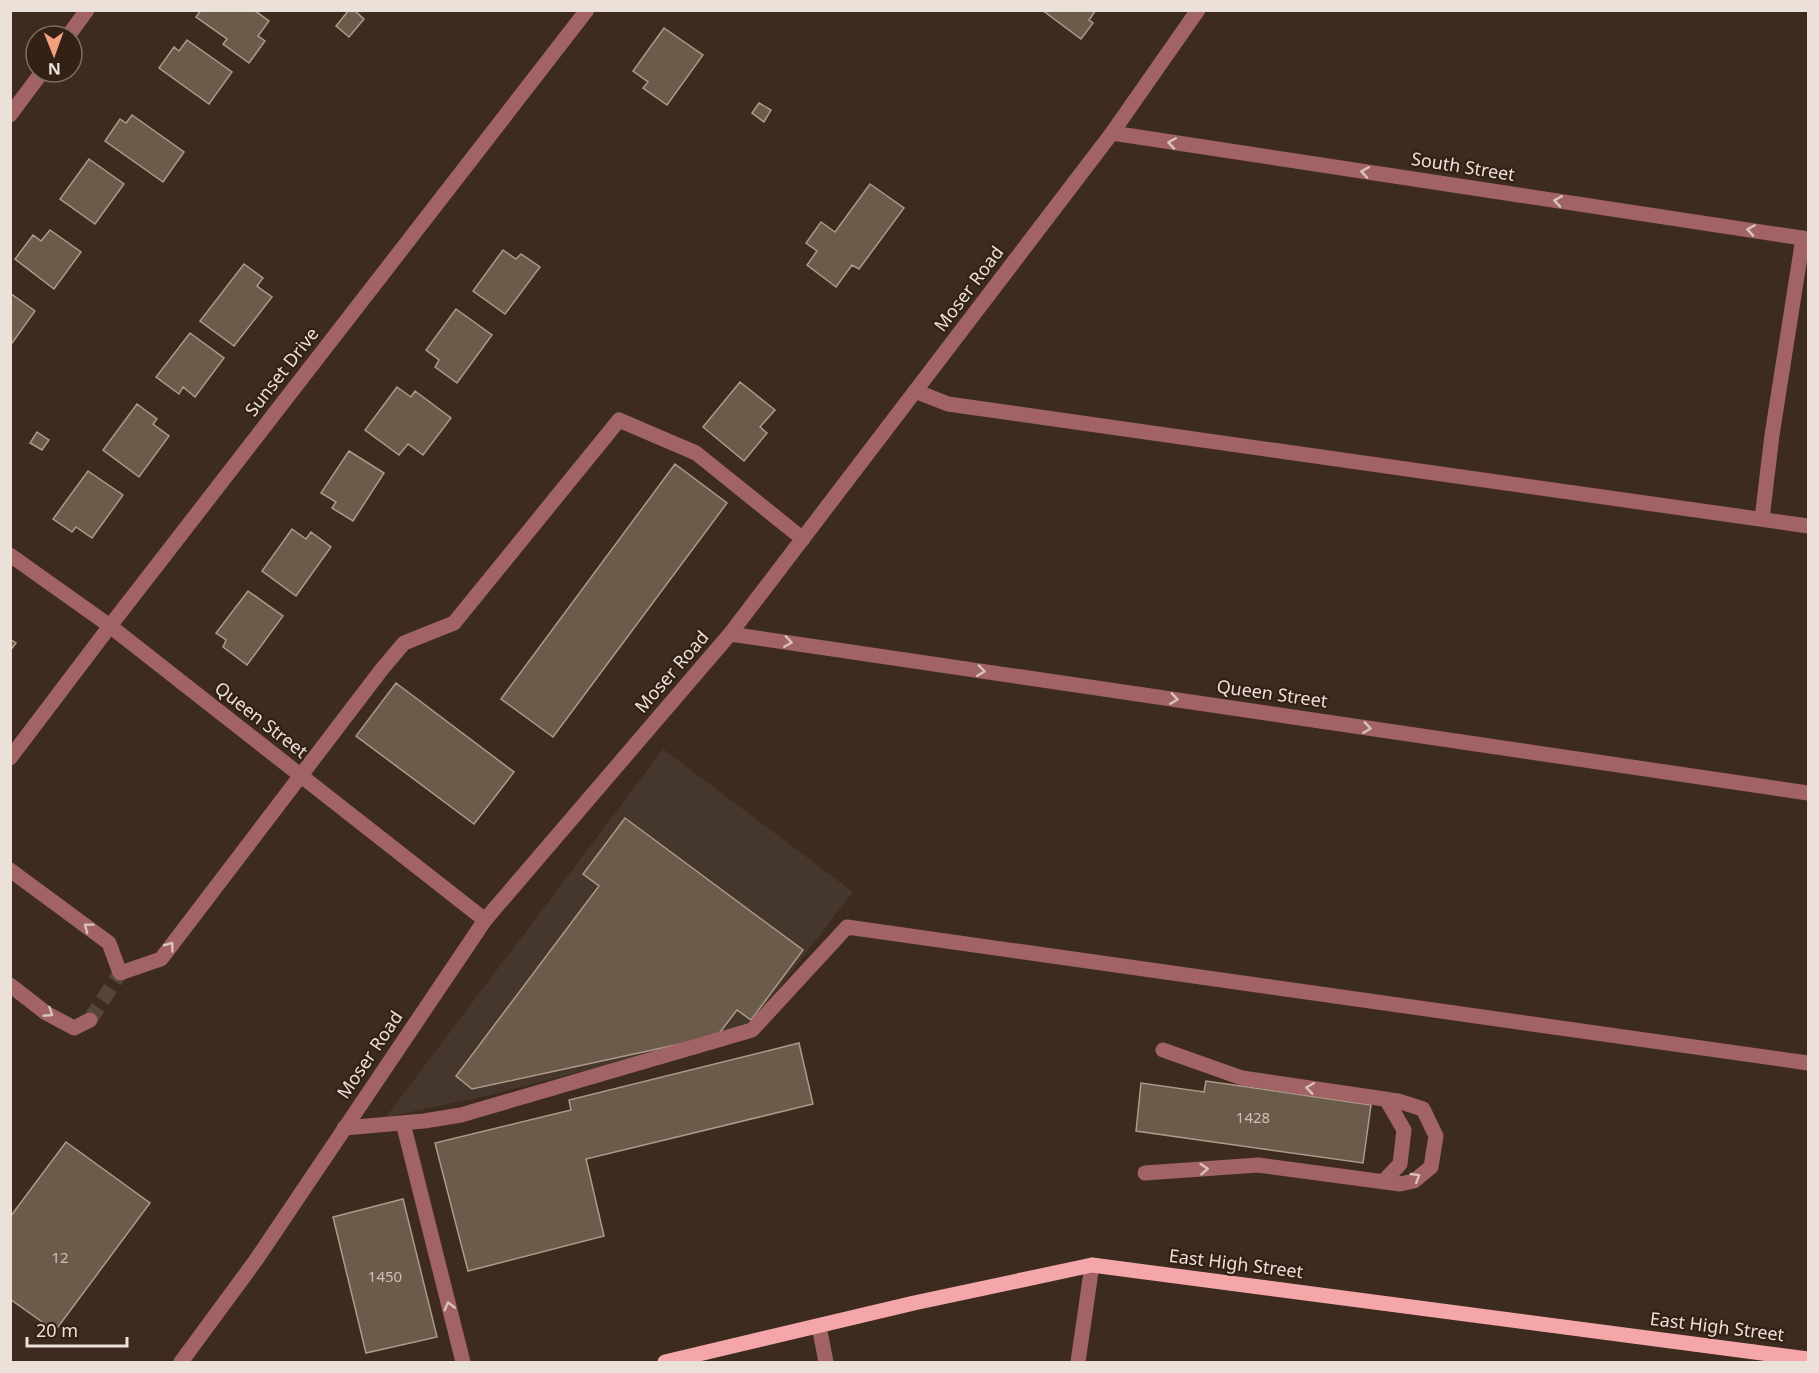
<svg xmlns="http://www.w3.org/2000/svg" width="1819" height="1373" font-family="'Noto Sans',sans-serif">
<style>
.commercial{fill:#45372b}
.building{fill:#6c5b4a;stroke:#ad9b89;stroke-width:1.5}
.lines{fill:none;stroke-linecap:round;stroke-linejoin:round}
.minor-tunnel{stroke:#56463a;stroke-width:15;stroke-dasharray:15 8;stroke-linecap:butt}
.minor{stroke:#a16364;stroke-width:15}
.major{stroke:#f4a6a8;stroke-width:15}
.oneway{stroke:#d9c2bb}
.labels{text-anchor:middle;stroke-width:4.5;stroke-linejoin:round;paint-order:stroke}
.number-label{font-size:15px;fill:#ccc0b4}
.street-label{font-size:18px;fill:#ece1d8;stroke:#322114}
</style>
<rect width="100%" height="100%" fill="#3c2b1e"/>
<path class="commercial" d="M663,749L853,892L748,1029L478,1098L386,1117Z"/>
<path class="building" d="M201,10H254L269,21L258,36L265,41L249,63L223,44L227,39L196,17Z
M349,10H354L364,19L349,37L336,26Z
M1042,10H1096L1089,20L1093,23L1081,39Z
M664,28L703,55L667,105L643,88L648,82L633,71Z
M187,40L232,72L209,104L159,68L174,47L179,51Z
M759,103L771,110L764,122L752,113Z
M132,115L184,152L163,182L105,141L120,119L126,123Z
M89,159L124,184L95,224L60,199Z
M870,184L904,208L859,269L852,265L836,287L807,265L817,251L806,243L821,222L835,232Z
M50,230L81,252L54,289L15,259L33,235L41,241Z
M503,250L516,259L521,254L540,267L505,314L473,291Z
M244,264L263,278L257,286L272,297L234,346L200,321Z
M10,293L35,311L10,346Z
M456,309L492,335L457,383L435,367L439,360L426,350Z
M190,333L224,358L195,397L183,387L179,394L156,377Z
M740,382L775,410L760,427L767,433L744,461L703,427Z
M397,387L411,397L415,391L451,418L423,455L408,444L399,455L365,430Z
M137,404L157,419L153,424L169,436L139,477L103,450Z
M37,432L49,440L42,450L30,443Z
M349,451L384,473L353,521L332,508L336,502L321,493Z
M675,464L727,503L553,737L501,699Z
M88,471L123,495L92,538L76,527L72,532L53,519Z
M292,529L306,539L311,532L331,547L296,596L262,571Z
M248,591L283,616L247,665L223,647L226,640L216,633Z
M10,639L16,643L10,651Z
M396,683L514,772L474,824L356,736Z
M625,818L803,950L751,1020L737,1010L717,1036L472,1089L456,1076L599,886L583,874Z
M799,1043L813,1104L586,1159L604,1236L468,1271L435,1143L571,1110L569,1100Z
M1206,1081L1371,1105L1363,1163L1136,1131L1141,1083L1204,1092Z
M66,1142L150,1203L55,1331L10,1299V1217Z
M403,1199L437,1337L366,1353L333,1217Z"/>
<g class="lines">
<path class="minor-tunnel" d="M90,1020L120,973"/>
<path class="minor" d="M68,36L87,10
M10,115L42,72
M1112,133L1808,239
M915,391L948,404L1808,526
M1762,519L1772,435L1803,238
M10,555L110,626L485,920
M730,634L1808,793
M10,758L110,626L587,10
M10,870L109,943L120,973L161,959L382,669L404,643L454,623L619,420L696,453L803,539
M10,985L46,1013L74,1028L90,1020
M403,1123L463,1362
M344,1128L424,1121L461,1115L752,1030L847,927L1808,1063
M1145,1173L1258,1165L1400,1184L1414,1181L1431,1167L1436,1136L1423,1109L1398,1101L1242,1078L1163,1050
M1383,1182L1400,1164L1404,1130L1386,1099
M819,1326L826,1362
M181,1362L256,1260L485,920L730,634L1112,133L1198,10
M1078,1362L1092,1265"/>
<path class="major" d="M665,1362L914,1303L1092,1265L1808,1359"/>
</g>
<defs><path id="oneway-chevron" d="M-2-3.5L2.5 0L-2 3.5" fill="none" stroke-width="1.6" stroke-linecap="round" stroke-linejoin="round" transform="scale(1.5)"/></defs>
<g class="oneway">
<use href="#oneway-chevron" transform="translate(1172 143) rotate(-171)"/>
<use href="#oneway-chevron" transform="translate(1365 172) rotate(-171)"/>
<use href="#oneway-chevron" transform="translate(1558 201) rotate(-171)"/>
<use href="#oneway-chevron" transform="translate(1751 230) rotate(-171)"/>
<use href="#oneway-chevron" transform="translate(788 642) rotate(8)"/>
<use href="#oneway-chevron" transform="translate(981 671) rotate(8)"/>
<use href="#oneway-chevron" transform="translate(1174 699) rotate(8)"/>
<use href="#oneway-chevron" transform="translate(1367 728) rotate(8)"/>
<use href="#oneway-chevron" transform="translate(88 927) rotate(-143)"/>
<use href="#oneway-chevron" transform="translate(170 946) rotate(-53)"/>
<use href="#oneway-chevron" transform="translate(49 1013) rotate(33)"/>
<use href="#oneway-chevron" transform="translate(1310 1088) rotate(-172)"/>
<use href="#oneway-chevron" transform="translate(1204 1169) rotate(-4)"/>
<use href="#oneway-chevron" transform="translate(1416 1177) rotate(-31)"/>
<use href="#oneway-chevron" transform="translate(449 1306) rotate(-104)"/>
</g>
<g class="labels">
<g class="number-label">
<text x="1253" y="1123">1428</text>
<text x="60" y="1263">12</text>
<text x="385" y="1282">1450</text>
</g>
<g class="street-label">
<text transform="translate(1463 167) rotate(9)" y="6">South Street</text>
<text transform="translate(969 289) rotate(-53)" y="6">Moser Road</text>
<text transform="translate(282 372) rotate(-52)" y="6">Sunset Drive</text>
<text transform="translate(672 672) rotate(-49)" y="6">Moser Road</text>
<text transform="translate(1272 694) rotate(8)" y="6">Queen Street</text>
<text transform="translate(261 720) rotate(38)" y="6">Queen Street</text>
<text transform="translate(370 1055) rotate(-56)" y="6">Moser Road</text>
<text transform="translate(1236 1264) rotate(7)" y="6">East High Street</text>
<text transform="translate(1717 1327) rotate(7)" y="6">East High Street</text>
</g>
</g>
<rect width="1819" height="1373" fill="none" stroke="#ece1d8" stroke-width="24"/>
<g transform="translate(54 54) rotate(179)"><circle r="28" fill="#322114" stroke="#7c6e62" stroke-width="1.5"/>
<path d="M0-4.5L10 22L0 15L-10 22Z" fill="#f2a07f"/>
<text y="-9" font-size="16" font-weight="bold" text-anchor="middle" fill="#ece1d8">N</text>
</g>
<path d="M27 1337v9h100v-9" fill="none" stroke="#ece1d8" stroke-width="3"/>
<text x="36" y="1337" font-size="18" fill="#ece1d8" stroke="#322114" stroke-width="4.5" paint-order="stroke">20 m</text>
</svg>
